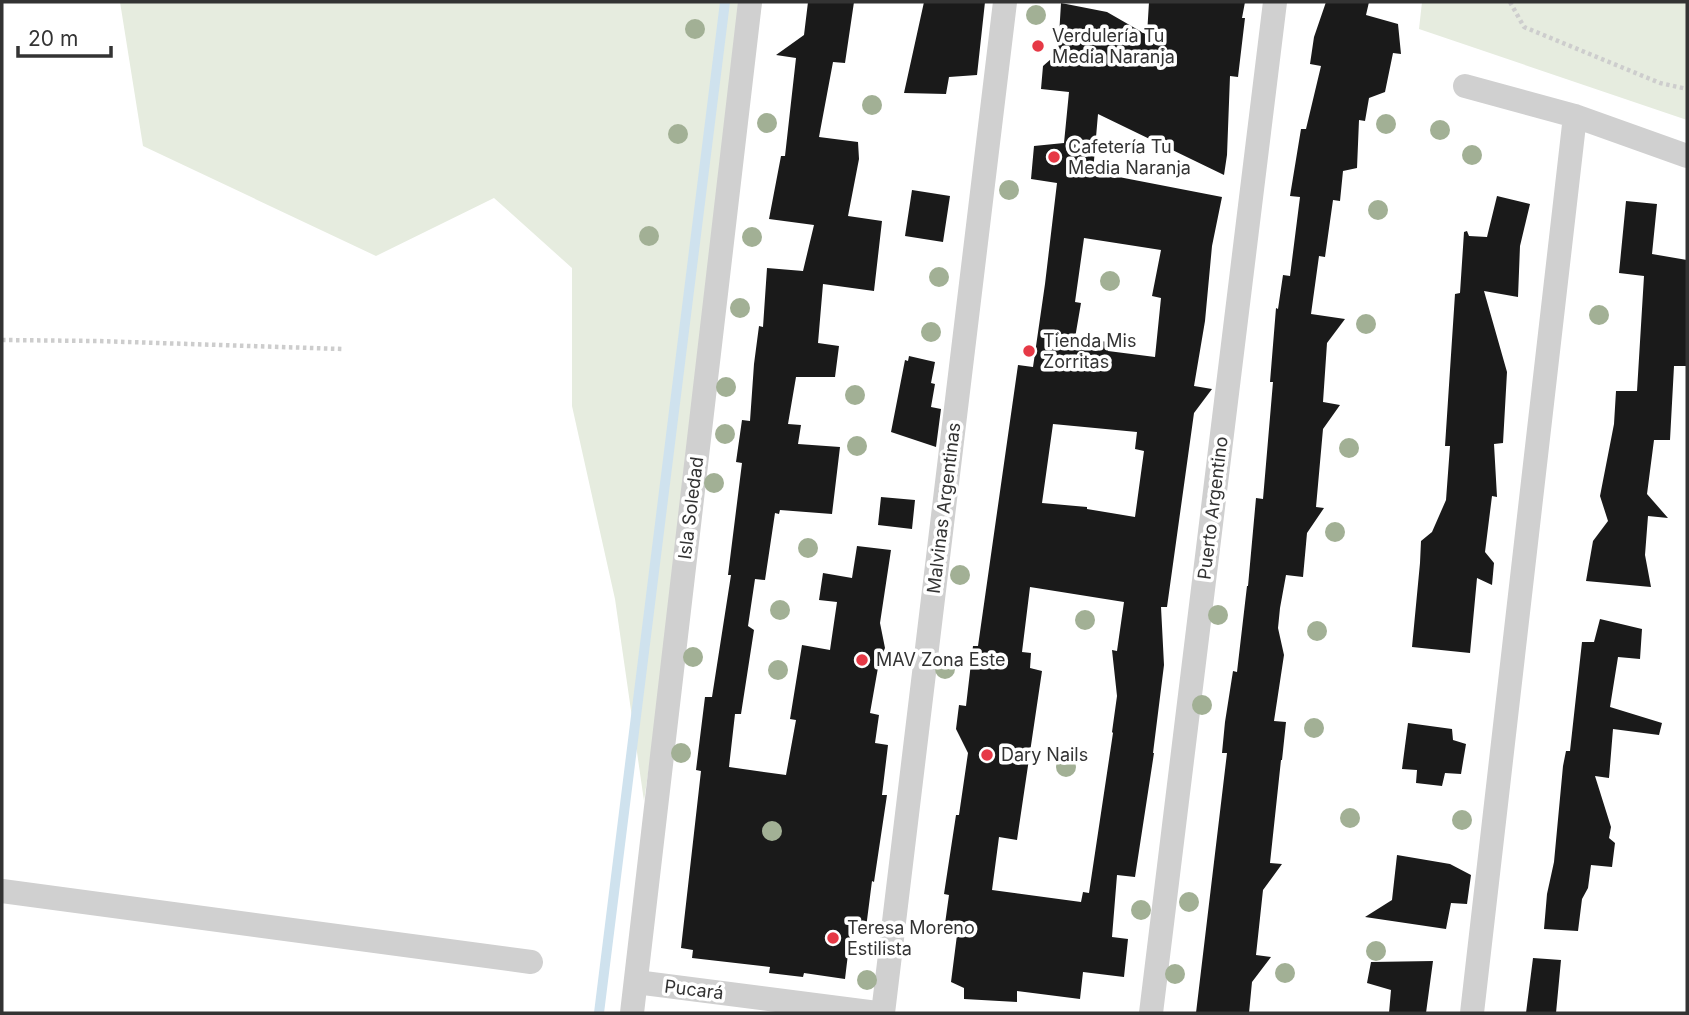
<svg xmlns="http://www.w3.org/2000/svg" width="1689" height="1015" font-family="Inter,sans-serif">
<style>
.green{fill:#e6ecdf}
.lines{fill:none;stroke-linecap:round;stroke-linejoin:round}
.stream{stroke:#cfe2ee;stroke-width:10}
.building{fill:#1a1a1a;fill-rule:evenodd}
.path{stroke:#cdcdcd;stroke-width:4.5;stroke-dasharray:3.5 3.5;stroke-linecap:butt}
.street{stroke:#d0d0d0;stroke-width:24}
.tree{fill:#a2b095}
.poi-dot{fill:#e63946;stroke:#fff;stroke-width:2.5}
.labels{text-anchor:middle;stroke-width:7;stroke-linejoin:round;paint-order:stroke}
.poi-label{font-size:18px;fill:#333;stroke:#fff;text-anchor:start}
.street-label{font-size:18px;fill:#333;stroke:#fff}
</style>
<rect width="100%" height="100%" fill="#fff"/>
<path class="green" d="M120,2H762L644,801L615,599L572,406V268L494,198L376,256L143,146Z
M1422,2H1687V120L1419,29Z"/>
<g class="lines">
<path class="stream" d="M599,1013L725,2"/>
</g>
<path class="building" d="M808,2H854L845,63L833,62L819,137L858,142L859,159L848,216L882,221L874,291L823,284L818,343L839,346L835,377H796L788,424L801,425L798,444L840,447L832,514L780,510L779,514L775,513L765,580L755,579L748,626L754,630L741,714H735L729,767L786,775L796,720L790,719L802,645L830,650L837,602L819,600L823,573L852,578L857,546L891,550L880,623L885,648L879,662L870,713L879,715L875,743L888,745L882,795H887L874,882L872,881L866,928L851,929L845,979L804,973L803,977L769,973L770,967L692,958L693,950L681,948L701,771L696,770L705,697H712L731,575H728L742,463L736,462L742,420L750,421L754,364L759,326L763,327L767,268L803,271L814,225L769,219L781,156H785L796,58L776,55L804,35Z
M924,2H985L977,75L949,77L946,94L904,93Z
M1149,2H1245L1242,18H1245L1238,77L1230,76L1227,155L1224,175L1098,114L1093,172L1222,197L1212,246L1205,321L1194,386L1212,389L1194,413L1167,607H1161L1164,665L1153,753H1154L1135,877L1117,875L1112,937L1128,939L1124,977L1083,972L1080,999L1017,991V1002L964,999V988L951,982L957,935L944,931L949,895L944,894L956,815H959L968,753L956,729L959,705L966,706L973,646H978L1018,365L1033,367L1045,284L1057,183L1031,179L1034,146L1064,143L1069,92L1041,89L1043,66L1058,53L1061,3L1107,12L1147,35ZM1084,238L1161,250L1152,296L1161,298L1155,357L1108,351L1109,342L1075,338L1081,303L1075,302ZM1053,424L1137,432L1135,449L1144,451L1135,517L1087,509V507L1042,503ZM1030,587L1124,602L1117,651L1112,650L1117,696L1112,732L1113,733L1089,893L1083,892L1081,902L992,890L999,837L1017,840L1042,671L1030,668L1031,653L1022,652Z
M1326,2H1369L1366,15L1398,24L1401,54L1393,53L1385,92L1369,98L1365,121L1359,120L1357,168L1343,171L1340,201L1333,200L1325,257L1319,256L1311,314L1345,319L1327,343L1323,402L1340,405L1323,429L1316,507L1324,508L1307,533L1303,577L1286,575L1280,608L1278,628L1284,655L1274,721L1286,722L1282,760H1281L1270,863L1282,864L1263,890L1256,955L1271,957L1252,982L1249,1013H1196L1227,753H1222L1225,722L1233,671L1237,672L1247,586H1248L1256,498L1263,499L1273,382H1270L1276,308L1278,309L1283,275L1290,276L1300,197L1290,196L1301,129H1306L1321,66L1310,64L1314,37Z
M912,190L950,196L943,242L905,236Z
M1497,196L1530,204L1520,246L1518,297L1484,291L1507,372L1503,443L1494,444L1497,497L1492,496L1485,552L1494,563L1492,585L1477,578L1470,653L1412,647L1420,563L1421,541L1432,532L1446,500L1450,446H1445L1455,294L1460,293L1464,232L1467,231L1469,236L1487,237Z
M1626,201L1657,204L1652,254L1687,260V366H1674L1670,440H1654L1647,494L1668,518L1648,516L1645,555L1651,587L1586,581L1593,541L1608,521L1600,496L1614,424L1616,391H1637L1644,276L1619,273Z
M909,356L935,362L931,383L935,384L931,407L941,409L936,447L891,432L905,360L908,361Z
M881,497L915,500L912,529L878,525Z
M1600,619L1642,629L1640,659L1618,657L1610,707L1662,723L1659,735L1613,729L1609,778L1595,776L1611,827L1609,838L1615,843L1612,867L1591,865L1588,888L1582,899L1578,931L1544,929L1547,894L1554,862L1563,766L1566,751H1570L1582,642H1594Z
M1408,723L1452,729L1453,740L1466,744L1461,774L1445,773L1442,786L1416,783L1417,770L1402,769Z
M1397,855L1450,864L1471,875L1467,904L1451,903L1446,929L1365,917L1392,900Z
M1533,958L1561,960L1556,1013H1526Z
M1433,961L1426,1013H1389L1391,990L1367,983L1371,962Z"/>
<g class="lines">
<path class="path" d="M1510,2L1524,27L1660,83L1687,89
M2,340L97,341L342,349"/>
<path class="street" d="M1465,86L1575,116L1687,156
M2,891L531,962
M636,982L877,1013
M632,1013L750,2
M883,1013L1005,2
M1151,1013L1275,2
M1472,1013L1575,116"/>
</g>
<g class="tree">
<circle cx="1036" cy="15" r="10"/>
<circle cx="695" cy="29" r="10"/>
<circle cx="872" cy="105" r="10"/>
<circle cx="767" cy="123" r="10"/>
<circle cx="1386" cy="124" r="10"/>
<circle cx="1440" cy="130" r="10"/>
<circle cx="678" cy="134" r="10"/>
<circle cx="1472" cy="155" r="10"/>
<circle cx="1009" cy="190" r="10"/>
<circle cx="1378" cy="210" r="10"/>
<circle cx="649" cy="236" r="10"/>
<circle cx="752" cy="237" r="10"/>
<circle cx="939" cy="277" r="10"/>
<circle cx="1110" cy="281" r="10"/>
<circle cx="740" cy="308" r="10"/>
<circle cx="1599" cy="315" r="10"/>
<circle cx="1366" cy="324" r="10"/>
<circle cx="931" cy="332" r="10"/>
<circle cx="726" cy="387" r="10"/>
<circle cx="855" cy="395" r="10"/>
<circle cx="725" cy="434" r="10"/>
<circle cx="857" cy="446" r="10"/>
<circle cx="1349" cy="448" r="10"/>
<circle cx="714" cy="483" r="10"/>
<circle cx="1335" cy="532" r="10"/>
<circle cx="808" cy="548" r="10"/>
<circle cx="960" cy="575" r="10"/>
<circle cx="780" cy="610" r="10"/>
<circle cx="1218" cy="615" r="10"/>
<circle cx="1085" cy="620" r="10"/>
<circle cx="1317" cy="631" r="10"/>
<circle cx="693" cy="657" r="10"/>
<circle cx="945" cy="669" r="10"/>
<circle cx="778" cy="670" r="10"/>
<circle cx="1202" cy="705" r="10"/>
<circle cx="1314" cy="728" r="10"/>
<circle cx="681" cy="753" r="10"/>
<circle cx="1066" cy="767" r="10"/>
<circle cx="1350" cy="818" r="10"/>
<circle cx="1462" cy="820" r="10"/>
<circle cx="772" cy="831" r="10"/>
<circle cx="1189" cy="902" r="10"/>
<circle cx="1141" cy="910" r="10"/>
<circle cx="1376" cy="951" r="10"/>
<circle cx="1285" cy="973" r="10"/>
<circle cx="1175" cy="974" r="10"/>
<circle cx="867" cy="980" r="10"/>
</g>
<g class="poi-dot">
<circle cx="1038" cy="46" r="7"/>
<circle cx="1054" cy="157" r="7"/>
<circle cx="1029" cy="351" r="7"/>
<circle cx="862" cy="660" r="7"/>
<circle cx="987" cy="755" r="7"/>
<circle cx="833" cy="938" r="7"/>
</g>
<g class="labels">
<g class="poi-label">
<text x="1052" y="42">Verdulería Tu<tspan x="1052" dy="21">Media Naranja</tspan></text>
<text x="1068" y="153">Cafetería Tu<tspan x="1068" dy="21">Media Naranja</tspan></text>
<text x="1043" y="347">Tienda Mis<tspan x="1043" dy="21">Zorritas</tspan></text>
<text x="876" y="666">MAV Zona Este</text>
<text x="1001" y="761">Dary Nails</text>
<text x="847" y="934">Teresa Moreno<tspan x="847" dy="21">Estilista</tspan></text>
</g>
<g class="street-label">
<text transform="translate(691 508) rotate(-83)" y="6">Isla Soledad</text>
<text transform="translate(944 508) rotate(-83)" y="6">Malvinas Argentinas</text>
<text transform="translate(1213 508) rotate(-83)" y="6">Puerto Argentino</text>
<text transform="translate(694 990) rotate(7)" y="6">Pucará</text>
</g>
</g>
<rect width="1689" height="1015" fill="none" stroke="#333333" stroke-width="7"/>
<path d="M18 46v10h93v-10" fill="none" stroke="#333333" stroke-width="3.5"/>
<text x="28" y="46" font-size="21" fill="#333333" stroke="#ffffff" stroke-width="5" paint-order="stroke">20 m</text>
</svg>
